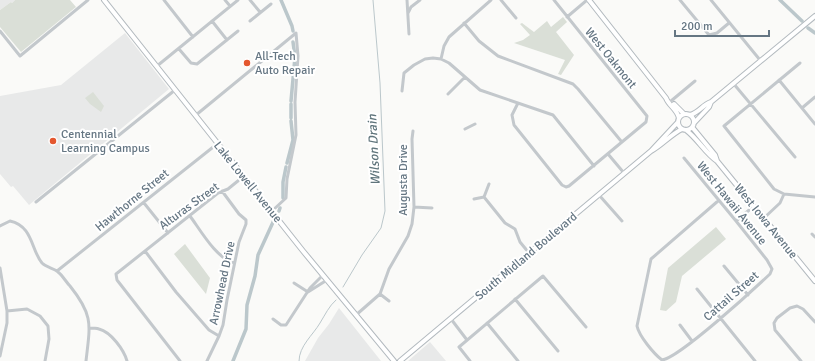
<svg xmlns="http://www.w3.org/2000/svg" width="815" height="361" font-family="Signika,sans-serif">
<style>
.built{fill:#e8e9e9}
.green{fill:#dadfd7}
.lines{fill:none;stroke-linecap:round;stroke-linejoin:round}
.stream{stroke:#bbc7cb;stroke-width:1}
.canal{stroke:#bbc7cb;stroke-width:3.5}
.secondary-casing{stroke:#b3babf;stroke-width:6}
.street{stroke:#c3c8cc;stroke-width:3}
.secondary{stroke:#fff;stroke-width:4}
.poi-dot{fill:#e4572e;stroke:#fff;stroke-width:1.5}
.labels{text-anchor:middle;stroke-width:4;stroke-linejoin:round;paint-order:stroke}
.poi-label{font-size:12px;fill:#657683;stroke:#fff;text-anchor:start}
.street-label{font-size:12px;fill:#657683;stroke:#fff}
.water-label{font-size:13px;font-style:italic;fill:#60757c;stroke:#fff}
</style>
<rect width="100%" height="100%" fill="#fafaf8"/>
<path class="built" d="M0,0H15L12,3L11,2L0,10Z
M125,33L169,89L29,205L13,186L11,187L0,174V96L61,85Z
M339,308L381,361H305L318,338L329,324Z
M430,342L446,361H408Z"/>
<path class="green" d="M15,0H70L76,7L21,52L0,27V10L11,2L12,3Z
M563,17L567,22L556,32L574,55L561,75L558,74L565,60L514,43L523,40L530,35L520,24L522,23L534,32L547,21L551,27Z
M93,92L104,106L101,112L90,104L85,98Z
M716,227L726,239L682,276L676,302L666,311L660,310L668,268Z
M185,244L210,278L206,294L174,254Z"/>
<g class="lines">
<path class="stream" d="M343,287L362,255L381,228L385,211L380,83L373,0
M299,361C299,346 313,335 320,323C325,315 329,306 336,300"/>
<path class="canal" d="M281,0L292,26L293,31
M780,0L802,21
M808,28L815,33
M291,101L295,57L293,42
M291,118V104
M287,163L293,140L291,121
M283,198V182L286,167
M279,211L280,208
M233,361L246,329L247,305L255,276L258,255L274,220"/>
<defs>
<path id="secondary" d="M104,0L303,251L394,361
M589,0L666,98C669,106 677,109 679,118
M674,104L684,114
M678 122a8 8 0 1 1 16 0a8 8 0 1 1-16 0Z
M690,115C700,112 702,105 711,102L815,16
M694,123L709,107L711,102
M692,127L715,155L717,161
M686,130C698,139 705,153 717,161L815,281
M651,151L678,122
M400,361L651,151C662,145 670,135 682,129"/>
</defs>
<use href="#secondary" class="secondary-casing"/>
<path class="street" d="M164,0L193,37
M225,0L230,6
M250,0L260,12
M407,0L409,34
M501,0L516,18
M680,0L709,35L717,33L729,23
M711,0L760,60
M408,13L411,7L420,0
M567,17L587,0
M212,21L227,40
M250,21L271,4
M464,23L479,41L498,56L573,84L578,89L621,141
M0,31L20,56L88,0
M179,49L191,63L197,64L238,31
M441,59L444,46L449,37L491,0
M800,63L724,126L774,189L784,194L815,197
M157,66L238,0
M779,80L815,124
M733,83L795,157
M402,91L404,73L414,65L425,59L433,58L441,59L449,63L480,90L553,115L594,166
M448,94L465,77
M671,101L695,81
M518,103L512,115L514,125L562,185L566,187L569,186L646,122L647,116L554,0
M802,108L815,97
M196,115L296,33L298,56L295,102L296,135L287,179L286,198L272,211
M465,129L475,124
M608,154L624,173
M684,158L736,221L767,260L772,269L770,274C753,290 679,358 662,360C654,354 639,336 637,326L651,259L718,201
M599,195L622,221
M484,197L505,223L515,229L520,242L529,253
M484,197L489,184
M474,199L484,197
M36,202L175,90
M144,203L168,233
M414,207L432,208
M190,216C201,231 216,258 234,263
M764,218L780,203L784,194
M736,221L754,206
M0,226L10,221C33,226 31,250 42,263C47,268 54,268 58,272C63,276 66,282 70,286C94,316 90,325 86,361
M812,234L815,237
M145,251L176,292L209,330L219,336
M724,266L748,295
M0,268L7,311V323L0,356
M57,271L217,144
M294,283L308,292
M697,289L755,361
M308,292L327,280
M380,294L389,301
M515,299L558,351
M7,311L27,309L40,316L48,326L49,339L45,361
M356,315L380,294L389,269L408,236L412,224L414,207L412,139L413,131
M273,319L281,325H286L310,288L323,275
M451,319L467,340
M487,323L518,361
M680,325L692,341
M89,328C93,328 96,328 99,329C111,332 124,350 127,361
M180,361L117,280L116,274L218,193L228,189L244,176
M207,361L219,336L223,325L227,300L239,242L246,224V220L239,214L222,191
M470,361L459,347L543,276L586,327
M801,361L775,330L774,323L777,318L790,308L797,306L803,309L815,322"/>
<use href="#secondary" class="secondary"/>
</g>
<g class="poi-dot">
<circle cx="247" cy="63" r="4"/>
<circle cx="53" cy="141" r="4"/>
</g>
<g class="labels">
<g class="poi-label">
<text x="255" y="60">All-Tech<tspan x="255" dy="14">Auto Repair</tspan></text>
<text x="61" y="138">Centennial<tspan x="61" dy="14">Learning Campus</tspan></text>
</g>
<g class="street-label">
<text transform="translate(611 58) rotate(51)" y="4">West Oakmont</text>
<text transform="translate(403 180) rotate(-90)" y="4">Augusta Drive</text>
<text transform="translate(248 182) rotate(51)" y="4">Lake Lowell Avenue</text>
<text transform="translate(132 200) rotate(-39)" y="4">Hawthorne Street</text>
<text transform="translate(732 203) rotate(51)" y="4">West Hawaii Avenue</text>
<text transform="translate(189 206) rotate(-36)" y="4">Alturas Street</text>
<text transform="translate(766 221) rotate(51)" y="4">West Iowa Avenue</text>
<text transform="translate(526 256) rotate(-40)" y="4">South Midland Boulevard</text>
<text transform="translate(222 283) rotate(-78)" y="4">Arrowhead Drive</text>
<text transform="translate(731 296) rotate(-41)" y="4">Cattail Street</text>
</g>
<g class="water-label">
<text transform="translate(373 150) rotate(-93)" y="5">Wilson Drain</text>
</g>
</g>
<path d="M675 30v6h94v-6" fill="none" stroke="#657683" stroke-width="2"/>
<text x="681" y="30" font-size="12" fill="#657683" stroke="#ffffff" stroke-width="3" paint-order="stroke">200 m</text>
</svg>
